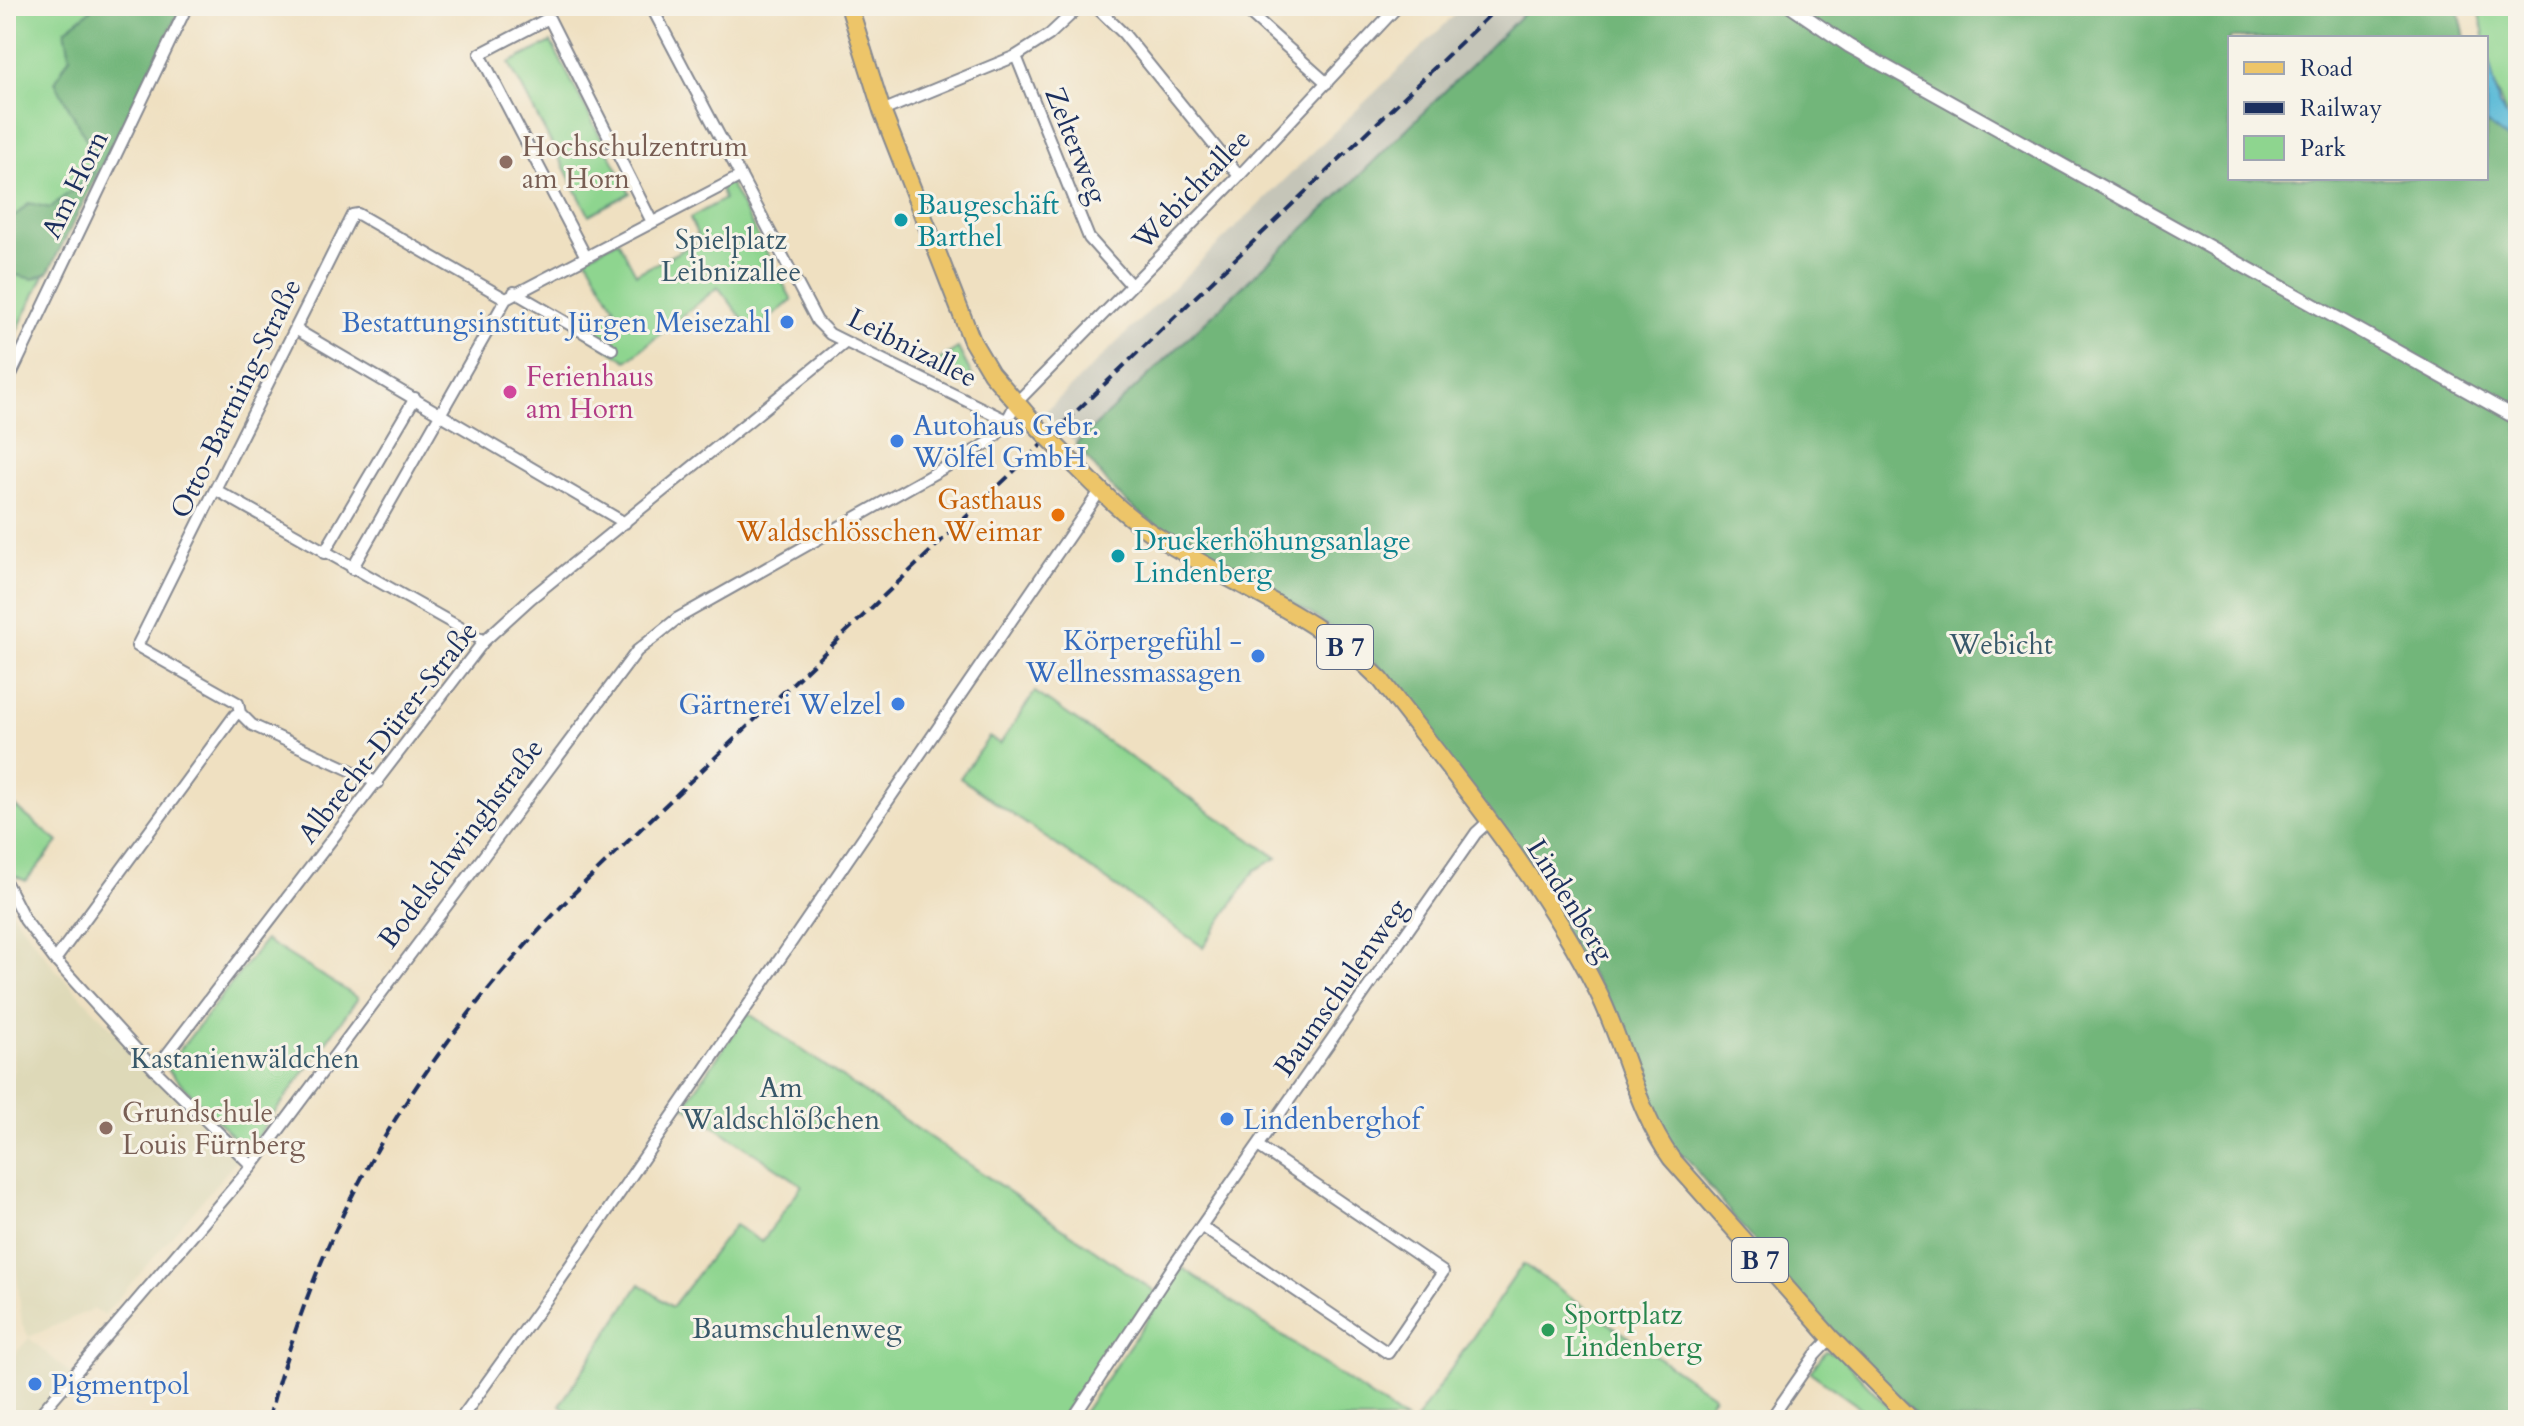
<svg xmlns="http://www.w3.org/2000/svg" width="2524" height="1426" font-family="Cardo,serif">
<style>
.built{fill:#ded9b8}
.industrial{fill:#c5c5b8}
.green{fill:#8ed58f;stroke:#548276;stroke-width:2}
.forest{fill:#72b67a;stroke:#46726c;stroke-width:2}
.water{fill:#58b9d7;stroke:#3a749a;stroke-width:2}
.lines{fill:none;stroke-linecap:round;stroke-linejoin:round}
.minor-casing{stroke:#858890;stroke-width:14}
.tertiary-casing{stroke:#858890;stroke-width:16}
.primary-casing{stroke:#858890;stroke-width:20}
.minor{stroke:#fff;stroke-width:10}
.tertiary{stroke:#fff;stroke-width:12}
.primary{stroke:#edc569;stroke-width:16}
.rail{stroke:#1b2f5e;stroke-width:4;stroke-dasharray:12 6;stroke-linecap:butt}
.primary-bridge-casing{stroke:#858890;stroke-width:20;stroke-linecap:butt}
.primary-bridge{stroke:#edc569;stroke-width:16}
.education-dot{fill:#8d6e63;stroke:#f7f3e8;stroke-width:3}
.culture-dot{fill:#0f9aa8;stroke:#f7f3e8;stroke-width:3}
.shop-dot{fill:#3f7fe0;stroke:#f7f3e8;stroke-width:3}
.hotel-dot{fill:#d1479c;stroke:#f7f3e8;stroke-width:3}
.food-dot{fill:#e8710a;stroke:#f7f3e8;stroke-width:3}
.leisure-dot{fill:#2e9e5b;stroke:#f7f3e8;stroke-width:3}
.labels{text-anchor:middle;stroke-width:6;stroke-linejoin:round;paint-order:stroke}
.shield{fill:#f7f3e8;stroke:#5d6a87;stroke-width:2}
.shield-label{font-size:26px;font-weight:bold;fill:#1b2f5e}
.street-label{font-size:28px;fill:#1b2f5e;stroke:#f7f3e8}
.education-label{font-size:28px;fill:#785e54;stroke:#f7f3e8;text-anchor:start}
.culture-label{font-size:28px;fill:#0d838f;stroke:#f7f3e8;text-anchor:start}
.park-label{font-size:28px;fill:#38586a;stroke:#f7f3e8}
.shop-label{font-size:28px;fill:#366cbe;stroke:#f7f3e8;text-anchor:end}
.hotel-label{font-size:28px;fill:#b23c85;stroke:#f7f3e8;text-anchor:start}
.food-label{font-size:28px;fill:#c56008;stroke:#f7f3e8;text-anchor:end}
.leisure-label{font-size:28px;fill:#27864d;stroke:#f7f3e8;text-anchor:start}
</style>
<rect width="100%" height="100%" fill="#f7f3e8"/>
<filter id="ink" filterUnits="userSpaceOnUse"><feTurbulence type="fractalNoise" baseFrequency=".0125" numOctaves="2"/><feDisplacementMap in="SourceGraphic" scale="16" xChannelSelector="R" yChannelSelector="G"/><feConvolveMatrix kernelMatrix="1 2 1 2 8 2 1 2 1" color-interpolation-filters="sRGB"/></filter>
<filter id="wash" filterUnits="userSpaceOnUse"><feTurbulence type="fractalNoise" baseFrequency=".006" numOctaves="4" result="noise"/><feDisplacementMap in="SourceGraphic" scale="32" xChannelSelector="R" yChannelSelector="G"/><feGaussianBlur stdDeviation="1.8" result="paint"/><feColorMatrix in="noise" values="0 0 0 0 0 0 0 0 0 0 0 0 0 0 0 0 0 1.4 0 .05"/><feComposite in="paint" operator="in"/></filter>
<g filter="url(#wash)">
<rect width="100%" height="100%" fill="#efe0c1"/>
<path class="built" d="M6,905L57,971L237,1160L104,1315L93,1309L29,1337L22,1324L6,1165V1096L13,1070L12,1018L6,990Z
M29,1338L71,1374L32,1420H6V1364Z"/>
<path class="industrial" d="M1464,6H1531L1356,179L1076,444L1045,412Z"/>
<path class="green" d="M6,6H176L6,353Z
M2479,6H2518V106L2515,103L2506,115L2490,73Z
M551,42L630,193L589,215L509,63Z
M729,182L792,300L753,332L718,287L627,361L578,329L615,308L586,257L618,240L636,274L700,241L690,218L724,199L720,187Z
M958,348L974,379L975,385L969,388L928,367Z
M1035,692L1277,858L1255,870L1203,947L960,778L989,737L1000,744Z
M6,799L58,842L26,881L6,872Z
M265,940L358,998L249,1148L243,1147L166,1068Z
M748,1013L1156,1292L1075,1409L1069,1406L1059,1420H583L560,1405L640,1284L672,1307L735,1225L762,1242L802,1185L684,1106Z
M1523,1264L1714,1396L1697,1420H1416Z
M1183,1268L1405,1420H1078Z
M1826,1351L1839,1355L1901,1420H1878L1810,1372Z"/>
<path class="forest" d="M90,6H182L48,273L33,279L6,273V209L14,217L29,203L50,208L93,173V152L55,82L70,56L65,30L91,10Z
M1531,6H2458L2465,38H2230V178H2486V123L2518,148V1420H1922C1835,1341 1756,1247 1685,1156L1677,1153L1659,1127L1614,1009L1387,675C1320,604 1220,571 1142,515C1114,495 1097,469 1076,444L1356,179Z"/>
<path class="water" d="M2486,46L2499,105L2518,131V148L2486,123Z"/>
</g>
<g filter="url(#ink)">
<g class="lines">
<defs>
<path id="minor" d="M651,6L817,321L830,334L846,342L1008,421
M1095,6L1124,34L1239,176
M1241,6L1327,83
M1016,56L1089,238L1131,285
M882,111L1016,56L1049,35L1080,6
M586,257L480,54L549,18L652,222
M514,292L612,349
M297,330L625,523
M6,385L187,6
M216,490L484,641
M324,553L415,398
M352,569L506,299L741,176
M240,713L238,703L137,646L352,215L358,214L506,299
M6,883L25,920L55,960L155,1070L252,1166
M55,960L235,715L240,713L252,725L378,783
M155,1070L484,641L531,598L846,342
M1202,1227L1388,1353L1443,1272L1258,1146
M35,1420L252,1166L637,651L678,618L988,443L1003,428L1016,403L1239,176L1398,6
M460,1420L554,1289L1100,491
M1072,1420L1176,1262L1476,833L1489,821
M1770,1420L1815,1355L1831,1338"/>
<path id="tertiary" d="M1790,6L1849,46L2518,419"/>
<path id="primary" d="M849,6L882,111L972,341L991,373L1036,425
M1077,467C1100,490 1123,514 1150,532C1226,583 1316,613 1381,680C1457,779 1541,878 1597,990C1625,1045 1635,1107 1671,1158L1831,1338L1912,1420"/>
</defs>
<use href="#minor" class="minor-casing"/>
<use href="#tertiary" class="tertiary-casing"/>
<use href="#primary" class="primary-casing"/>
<use href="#minor" class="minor"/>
<use href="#tertiary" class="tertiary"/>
<use href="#primary" class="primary"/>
<path class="rail" d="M269,1420C275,1388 287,1357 297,1326C354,1159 453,1018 575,892L1499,6"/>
<defs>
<path id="primary-bridge" d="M1036,425L1077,467"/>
</defs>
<use href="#primary-bridge" class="primary-bridge-casing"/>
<use href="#primary-bridge" class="primary-bridge"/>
</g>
</g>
<g class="education-dot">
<circle cx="506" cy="162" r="8"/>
<circle cx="106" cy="1128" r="8"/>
</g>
<g class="culture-dot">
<circle cx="901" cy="220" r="8"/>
<circle cx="1118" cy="556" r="8"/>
</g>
<g class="shop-dot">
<circle cx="787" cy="322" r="8"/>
<circle cx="897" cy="441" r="8"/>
<circle cx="1258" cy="656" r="8"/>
<circle cx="898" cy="704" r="8"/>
<circle cx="1227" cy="1119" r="8"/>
<circle cx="35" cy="1384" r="8"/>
</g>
<circle class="hotel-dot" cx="510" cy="392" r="8"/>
<circle class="food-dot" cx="1058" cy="515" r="8"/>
<circle class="leisure-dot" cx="1548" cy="1330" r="8"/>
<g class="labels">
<g class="shield">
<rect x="1317" y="625" width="56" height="44" rx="6"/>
<rect x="1732" y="1238" width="56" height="44" rx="6"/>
</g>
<g class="shield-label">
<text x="1345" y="656">B 7</text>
<text x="1760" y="1269">B 7</text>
</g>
<g class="street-label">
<text transform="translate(1077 145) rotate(68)" y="10">Zelterweg</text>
<text transform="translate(74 184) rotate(-64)" y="10">Am Horn</text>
<text transform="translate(1191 189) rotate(-46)" y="10">Webichtallee</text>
<text transform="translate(913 347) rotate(27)" y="10">Leibnizallee</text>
<text transform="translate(235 398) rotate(-64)" y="10">Otto-Bartning-Straße</text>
<text transform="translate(387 732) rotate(-52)" y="10">Albrecht-Dürer-Straße</text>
<text transform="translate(460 843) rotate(-53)" y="10">Bodelschwinghstraße</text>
<text transform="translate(1571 900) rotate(58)" y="10">Lindenberg</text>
<text transform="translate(1340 987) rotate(-55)" y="10">Baumschulenweg</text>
</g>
<g class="education-label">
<text x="522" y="156">Hochschulzentrum<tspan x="522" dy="32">am Horn</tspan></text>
<text x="122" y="1122">Grundschule<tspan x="122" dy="32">Louis Fürnberg</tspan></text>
</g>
<g class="culture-label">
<text x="917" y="214">Baugeschäft<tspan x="917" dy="32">Barthel</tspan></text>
<text x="1134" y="550">Druckerhöhungsanlage<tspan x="1134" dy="32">Lindenberg</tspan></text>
</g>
<g class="park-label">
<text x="731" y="249">Spielplatz<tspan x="731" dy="32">Leibnizallee</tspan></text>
<text x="2001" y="654">Webicht</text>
<text x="245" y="1068">Kastanienwäldchen</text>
<text x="781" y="1097">Am<tspan x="781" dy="32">Waldschlößchen</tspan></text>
<text x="797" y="1338">Baumschulenweg</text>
</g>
<g class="shop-label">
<text x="771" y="332">Bestattungsinstitut Jürgen Meisezahl</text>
<text x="913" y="435" text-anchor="start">Autohaus Gebr.<tspan x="913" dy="32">Wölfel GmbH</tspan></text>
<text x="1242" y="650">Körpergefühl -<tspan x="1242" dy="32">Wellnessmassagen</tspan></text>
<text x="882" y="714">Gärtnerei Welzel</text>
<text x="1243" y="1129" text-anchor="start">Lindenberghof</text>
<text x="51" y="1394" text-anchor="start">Pigmentpol</text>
</g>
<g class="hotel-label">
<text x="526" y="386">Ferienhaus<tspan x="526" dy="32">am Horn</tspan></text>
</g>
<g class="food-label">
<text x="1042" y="509">Gasthaus<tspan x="1042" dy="32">Waldschlösschen Weimar</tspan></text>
</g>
<g class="leisure-label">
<text x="1564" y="1324">Sportplatz<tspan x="1564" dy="32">Lindenberg</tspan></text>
</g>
</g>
<rect width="2524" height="1426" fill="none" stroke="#f7f3e8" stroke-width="32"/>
<rect x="2228" y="36" width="260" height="144" fill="#f7f3e8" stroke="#9fa5b1" stroke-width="2"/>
<rect x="2244" y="62" width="40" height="12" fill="#edc569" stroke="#9fa5b1" stroke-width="2"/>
<text x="2300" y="76" font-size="24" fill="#1b2f5e">Road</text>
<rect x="2244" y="102" width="40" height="12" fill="#1b2f5e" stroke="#9fa5b1" stroke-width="2"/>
<text x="2300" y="116" font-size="24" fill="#1b2f5e">Railway</text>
<rect x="2244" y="136" width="40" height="24" fill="#8ed58f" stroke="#9fa5b1" stroke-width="2"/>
<text x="2300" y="156" font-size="24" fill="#1b2f5e">Park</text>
</svg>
